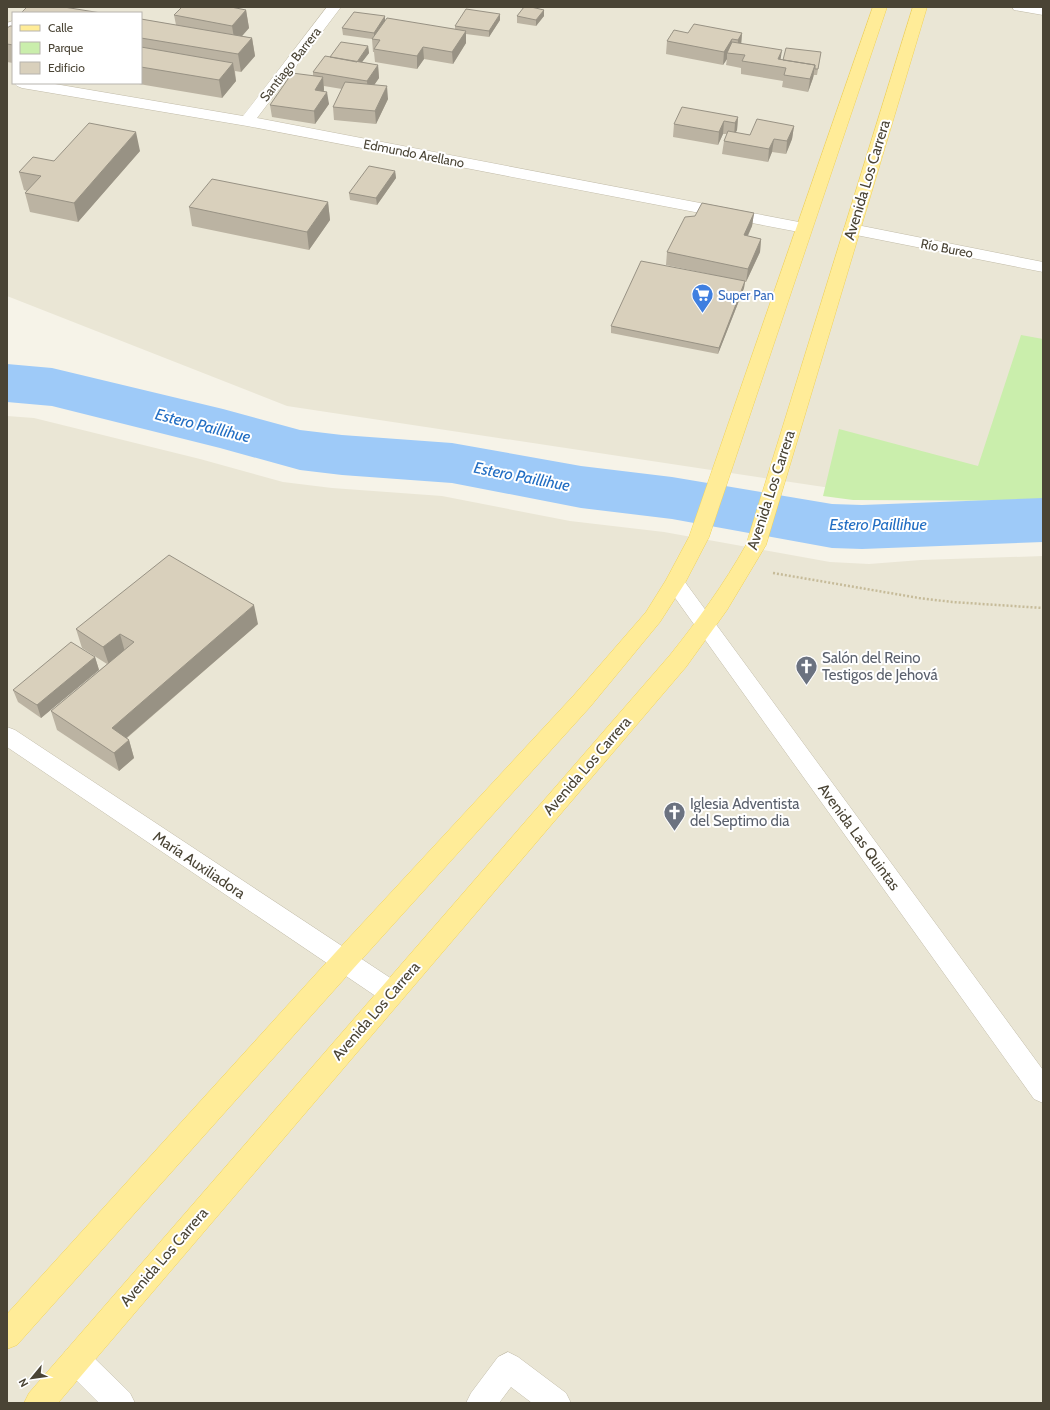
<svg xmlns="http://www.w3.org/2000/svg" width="1050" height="1410" font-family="Cabin,sans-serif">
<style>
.residential{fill:#eae6d5;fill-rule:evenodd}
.green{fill:#caeeac}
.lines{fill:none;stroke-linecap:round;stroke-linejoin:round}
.river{fill:#9ecaf8;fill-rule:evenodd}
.minor-casing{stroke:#c2bca9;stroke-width:1}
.major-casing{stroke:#f1d35b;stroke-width:1}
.path{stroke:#c6bb99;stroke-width:2.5;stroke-dasharray:2 2;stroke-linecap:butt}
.minor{fill:#fff;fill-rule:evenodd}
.major{fill:#ffec98;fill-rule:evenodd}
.wall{fill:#bbb3a2}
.shaded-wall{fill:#989284}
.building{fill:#d9d0bc;stroke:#989284}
.labels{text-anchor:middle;stroke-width:4;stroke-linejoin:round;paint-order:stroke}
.far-street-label{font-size:13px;fill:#4a4435;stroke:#fff}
.far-shop-label{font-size:13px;fill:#366cbe;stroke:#fff;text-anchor:start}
.street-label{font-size:15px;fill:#4a4435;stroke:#fff}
.worship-label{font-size:15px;fill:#5b616d;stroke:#fff;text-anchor:start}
.water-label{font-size:16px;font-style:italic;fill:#226ec3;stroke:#fff}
</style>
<rect width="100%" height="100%" fill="#f6f3e8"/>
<path class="residential" d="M7,7H1043V492L844,490L287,406L7,296ZM13,13H141V83H13Z
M7,416L34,418L200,459L283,482L332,488L442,496L570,521L664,532L830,562L869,564L921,560L1043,556V1403H7Z"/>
<path class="green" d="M1021,335L1043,339V501L853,500L823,496L839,429L978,466Z"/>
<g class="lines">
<path class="river" d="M7,364L52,368L223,409L300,430L342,435L452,443L581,466L672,477L832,504L862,505L1043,498V542L862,549L832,548L672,519L581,508L452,483L342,475L300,470L220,448L52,406L7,402Z"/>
<defs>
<path id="minor" d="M327,7H341L257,118L804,223L810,224L812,228L810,232L804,233L247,126L22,88L17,86L14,83H49L243,116Z
M1012,7H1043V15L1014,10Z
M13,21V32L7,34V23Z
M852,224L1043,262V272L846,233L844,229L846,225Z
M675,576L682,578L1043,1070V1103L1034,1099L668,588L665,583L668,578Z
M7,727L15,730L401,985L405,993L401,1001L392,1004L383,1001L7,747Z
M76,1345L86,1350L130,1393L135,1403H99L66,1370L61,1360L66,1350Z
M508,1352L518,1357L566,1393L571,1403H532L511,1387L499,1403H466L471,1393L498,1357Z"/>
<path id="major" d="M873,7H887L709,537L685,583L660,622L590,707L353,969L17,1345L7,1349V1314L335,953L574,695L646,612L666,580L689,537Z
M913,7H927L766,545L727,610L686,667L58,1403H24L29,1393L670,655C698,620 724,584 746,545Z"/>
</defs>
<use href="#minor" class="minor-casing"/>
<use href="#major" class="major-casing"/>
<path class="path" d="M773,573L919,598L952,602L1043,608"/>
<use href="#minor" class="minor"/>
<use href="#major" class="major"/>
</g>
<path class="wall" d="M246,10L249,28L242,36L252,38L255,56L241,72L235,71L236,81L222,98L133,83H141V19L176,25L174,15Z
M544,10V16L536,26L517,23V16Z
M385,16V21L455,29V26L500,20L489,37L466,34V43L453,64L424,59L417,69L375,62L374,52H373L372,39L343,35L342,28Z
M13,26V63L7,62V28Z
M742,33L741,44L780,60H783L820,58L817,75H814L813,78L808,92L782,87L783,81L741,74V68L726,65L727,59L723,65L666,54L667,41Z
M368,46L369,53L362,62L378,65L379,78L374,85L388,99L376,124L334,120L333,107L342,89L324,86V91L329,104L315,124L272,117L270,105L313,76V72L330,57Z
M738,117L737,130L735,133L750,135L794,126L792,139L786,154L772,152L768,162L722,154L724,141L727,134H723L718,145L673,137L674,124Z
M140,151L78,222L30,212L25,193L27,191L24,190L19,172L54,161Z
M395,171L396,178L377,205L350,200L349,193Z
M328,202L330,220L309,250L192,226L189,207Z
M754,213L752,226L748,236L761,239L760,252L746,282H745L744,288L718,354L611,333V326L709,274L666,265L667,252Z
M258,624L127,738L129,740L134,758L119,771L57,730L51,711L107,664L82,648L76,629Z
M95,657L99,670L41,718L18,702L13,690Z"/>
<path class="shaded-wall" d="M246,10L249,28L235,44L232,26Z
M544,10V16L536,26V20Z
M500,14V20L489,37V31Z
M385,16V22L374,39V33Z
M466,31V43L453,64L452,52Z
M742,33L741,46L737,52L738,40Z
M252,38L255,56L241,72L238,54Z
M732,39L731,51L727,53V59L723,65L724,52Z
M368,46L369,53L356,70V64Z
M423,47L424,59L417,69V56Z
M782,50L780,63L778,59Z
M233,63L236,81L222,98L219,80Z
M378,65L379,78L368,94L367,81Z
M815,65L813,78L808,92L810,79Z
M323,77L324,90L316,103L315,90Z
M387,86L388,99L376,124L375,111Z
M327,92L329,104L315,124L314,111Z
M738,117L737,130L734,136L735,123Z
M724,121L723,134L718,145L719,132Z
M794,126L792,139L786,154L787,141Z
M136,132L140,151L78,222L74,203Z
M774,139L772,152L768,162L769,149Z
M395,171L396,178L377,205L376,198Z
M328,202L330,220L309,250L307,232Z
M754,213L752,226L742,248L744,235Z
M761,239L760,252L746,282L748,269Z
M745,281L744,288L718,354L719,348Z
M254,605L258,624L117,746L112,728Z
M120,634L125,652L109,665L103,647Z
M95,657L99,670L41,718L37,705Z
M129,740L134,758L119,771L114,753Z"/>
<path class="building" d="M27,7H64L101,13H21Z
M182,7H231L246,10L232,26L174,15Z
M524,7H531L544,10L536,20L517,16Z
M466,9L500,14L489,31L455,26Z
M354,12L385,16L374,33L342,28Z
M387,18L466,31L452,52L423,47L417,56L374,49L380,40L372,39Z
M141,19L252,38L238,54L141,38Z
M694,24L742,33L738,40L732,39L724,52L667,41L674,30L688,33Z
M10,26H13V45L7,44V28Z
M341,42L368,46L357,62L330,57Z
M732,42L782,50L778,59L815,65L810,79L784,75L786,68L742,61L745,55L727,53Z
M141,47L233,63L219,80L141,67Z
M786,48L821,52L818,69H815V65L783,60Z
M325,56L378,65L367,81L313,72Z
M292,73L323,77L315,90L327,92L314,111L270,105Z
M345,82L387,86L375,111L333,107Z
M682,107L738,117L735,123L724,121L719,132L674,124Z
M757,119L794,126L787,141L774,139L769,149L724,141L728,131L750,135Z
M89,123L136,132L74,203L25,193L41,176L19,172L33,157L54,161Z
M369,166L395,171L376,198L349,193Z
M212,179L328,202L307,232L189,207Z
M702,203L754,213L744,235L761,239L748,269L667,252L685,217L695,216Z
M641,261L745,281L719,348L611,326Z
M169,555L254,605L112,728L129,740L114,753L51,711L134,642L120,634L103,647L76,629Z
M71,642L95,657L37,705L13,690Z"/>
<defs>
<symbol id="supermarket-pin" viewBox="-11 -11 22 30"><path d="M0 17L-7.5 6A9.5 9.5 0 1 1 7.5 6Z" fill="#3f7fe0" stroke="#fff"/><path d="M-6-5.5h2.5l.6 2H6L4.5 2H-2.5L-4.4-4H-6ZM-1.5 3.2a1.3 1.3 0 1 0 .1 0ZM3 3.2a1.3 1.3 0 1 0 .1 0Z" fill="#fff"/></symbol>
<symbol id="church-pin" viewBox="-11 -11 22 30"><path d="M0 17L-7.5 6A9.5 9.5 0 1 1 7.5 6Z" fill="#6b7280" stroke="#fff"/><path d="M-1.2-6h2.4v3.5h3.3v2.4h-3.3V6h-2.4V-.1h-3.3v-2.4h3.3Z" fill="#fff"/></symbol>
</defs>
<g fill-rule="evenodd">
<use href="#supermarket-pin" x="690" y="282" width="25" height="34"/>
<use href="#church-pin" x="794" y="654" width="25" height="34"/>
<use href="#church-pin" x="662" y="800" width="25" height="34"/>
</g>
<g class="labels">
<g class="far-street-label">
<text transform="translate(290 64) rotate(-52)" y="5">Santiago Barrera</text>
<text transform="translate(414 153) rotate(11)" y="5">Edmundo Arellano</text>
<text transform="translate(947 248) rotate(11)" y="5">Río Bureo</text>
</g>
<g class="far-shop-label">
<text x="718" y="300">Super Pan</text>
</g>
<g class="street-label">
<text transform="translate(867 180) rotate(-73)" y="5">Avenida Los Carrera</text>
<text transform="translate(771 490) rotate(-72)" y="5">Avenida Los Carrera</text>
<text transform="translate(587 766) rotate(-49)" y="5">Avenida Los Carrera</text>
<text transform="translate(859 837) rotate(54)" y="5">Avenida Las Quintas</text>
<text transform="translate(199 865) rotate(34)" y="5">María Auxiliadora</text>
<text transform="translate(376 1011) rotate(-49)" y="5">Avenida Los Carrera</text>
<text transform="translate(164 1257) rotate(-49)" y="5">Avenida Los Carrera</text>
</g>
<g class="worship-label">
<text x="822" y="663">Salón del Reino<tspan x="822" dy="17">Testigos de Jehová</tspan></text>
<text x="690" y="809">Iglesia Adventista<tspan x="690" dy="17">del Septimo dia</tspan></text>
</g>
<g class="water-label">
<text transform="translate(203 425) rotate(14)" y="6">Estero Paillihue</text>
<text transform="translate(522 476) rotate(11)" y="6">Estero Paillihue</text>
<text x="878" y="530">Estero Paillihue</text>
</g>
</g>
<rect width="1050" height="1410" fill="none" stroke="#4a4435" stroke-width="16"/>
<rect x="12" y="12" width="130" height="72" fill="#ffffff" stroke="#b7b4ae"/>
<rect x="20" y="25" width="20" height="6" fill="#ffec98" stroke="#b7b4ae"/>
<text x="48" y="32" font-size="12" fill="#4a4435">Calle</text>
<rect x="20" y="42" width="20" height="12" fill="#caeeac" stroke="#b7b4ae"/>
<text x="48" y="52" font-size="12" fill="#4a4435">Parque</text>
<rect x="20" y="62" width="20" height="12" fill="#d9d0bc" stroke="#b7b4ae"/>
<text x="48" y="72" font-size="12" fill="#4a4435">Edificio</text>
<g transform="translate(32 1378) rotate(241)" stroke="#ffffff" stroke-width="3" paint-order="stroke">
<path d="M0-3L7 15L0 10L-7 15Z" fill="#4a4435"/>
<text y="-6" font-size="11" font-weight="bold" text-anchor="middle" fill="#4a4435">N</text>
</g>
</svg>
